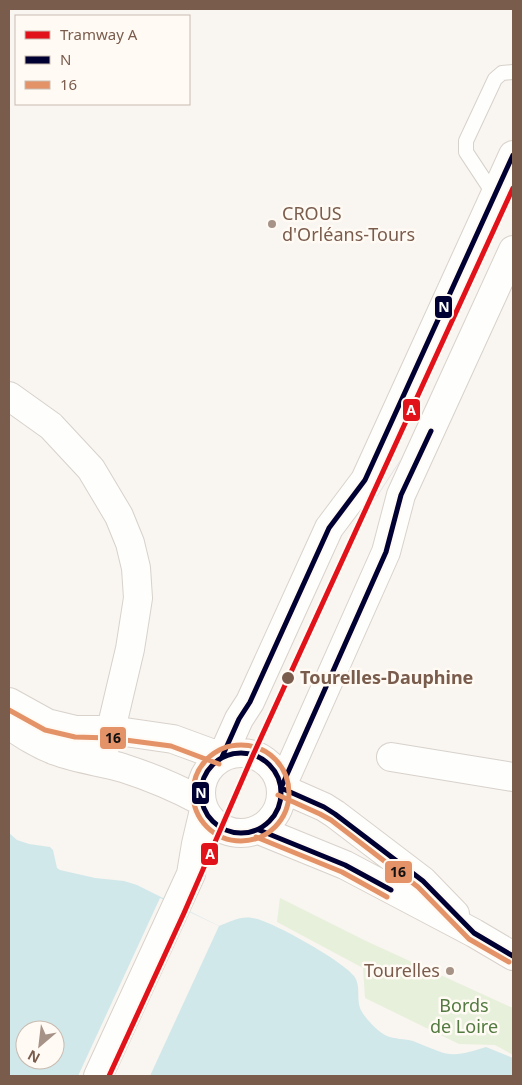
<svg xmlns="http://www.w3.org/2000/svg" width="522" height="1085" font-family="'Noto Sans',sans-serif">
<style>
.green{fill:#e7f0db}
.water{fill:#d0e8ea;fill-rule:evenodd}
.pier{fill:#f9f5f0}
.lines{fill:none;stroke-linecap:round;stroke-linejoin:round}
.lane-casing{stroke:#d7d1cb;stroke-width:16}
.street-casing{stroke:#d7d1cb;stroke-width:30}
.secondary-casing{stroke:#d9d2cb;stroke-width:30}
.lane{stroke:#fefefd;stroke-width:14}
.street{stroke:#fefefd;stroke-width:28}
.secondary{stroke:#fefefd;stroke-width:28}
.tram{stroke:#e6e3e7;stroke-width:1}
.bus-1-casing{stroke:#fffaf3;stroke-width:9}
.bus-2-casing{stroke:#fffaf3;stroke-width:9}
.bus-1{stroke:#003;stroke-width:5}
.bus-2{stroke:#e49267;stroke-width:5}
.tram-1-casing{stroke:#fffaf3;stroke-width:9}
.tram-1{stroke:#e2121a;stroke-width:5}
.poi-dot{fill:#a69286;stroke:#fffaf3;stroke-width:2}
.stop-dot{fill:#7a5c4d;stroke:#fffaf3;stroke-width:2}
.labels{text-anchor:middle;stroke-width:5;stroke-linejoin:round;paint-order:stroke}
.poi-label{font-size:18px;fill:#7a5c4d;stroke:#fffaf3;text-anchor:start}
.stop-label{font-size:18px;font-weight:bold;fill:#7a5c4d;stroke:#fffaf3;text-anchor:start}
.park-label{font-size:18px;fill:#537a41;stroke:#fffaf3}
.line-badge{stroke:#fffaf3;stroke-width:2}
.badge-label{font-size:14px;text-anchor:middle;font-weight:bold;fill:#fff}
.pale-badge-label{font-size:14px;text-anchor:middle;font-weight:bold;fill:#111}
</style>
<rect width="100%" height="100%" fill="#f9f5f0"/>
<path class="green" d="M280,898L366,941L513,1008V1055L495,1045L459,1044L365,998L363,968L277,922Z"/>
<path class="water" d="M9,833L17,840L29,844L50,847L53,850L57,868L60,870L95,878L124,881L137,885L219,926C230,922 240,916 252,918C269,919 344,962 354,976C362,987 355,1001 362,1012C367,1020 378,1032 387,1036C394,1039 405,1039 413,1041C421,1044 429,1048 438,1051C454,1058 470,1052 486,1047L513,1058V1076H9ZM25,1030H55V1060H25Z"/>
<path class="pier" d="M160,898L219,926L150,1076H78Z"/>
<g class="lines">
<defs>
<path id="lane" d="M495,196L466,152V141L495,79L502,73L513,72"/>
<path id="street" d="M9,396L51,426L91,469L119,516L130,543L136,568L138,598L130,649L108,742L102,748L80,757
M391,757L513,777"/>
<path id="secondary" d="M9,702L47,723L76,730H111L173,739L222,757
M9,725C24,735 39,745 56,751C77,759 102,762 123,768C151,777 175,787 201,801
M201 793a40 40 0 1 1 80 0a40 40 0 1 1-80 0Z
M222,757L239,719L250,702L329,528L365,480L513,155
M281,788L386,552L401,495L513,250
M281,788L324,807L335,814L423,881L455,914
M259,830L345,865L474,933L513,956
M98,1076L191,874L196,844L204,810"/>
</defs>
<use href="#lane" class="lane-casing"/>
<use href="#street" class="street-casing"/>
<use href="#secondary" class="secondary-casing"/>
<use href="#lane" class="lane"/>
<use href="#street" class="street"/>
<use href="#secondary" class="secondary"/>
<path class="tram" d="M362,519L400,461"/>
<defs>
<path id="bus-1" d="M201 793a40 40 0 1 1 80 0a40 40 0 1 1-80 0Z
M222,757L239,719L250,702L329,528L365,480L513,155
M281,788L386,552L401,495L431,431
M281,788L324,807L335,814L423,881L474,933L513,956
M259,830L345,865L391,890"/>
<path id="bus-2" d="M9,710L45,730L75,737L110,738L171,746L219,764
M193 793a48 48 0 1 1 96 0a48 48 0 1 1-96 0Z
M278,795L320,814L331,820L418,887L469,939L509,962
M256,837L342,872L387,897"/>
</defs>
<use href="#bus-1" class="bus-1-casing"/>
<use href="#bus-2" class="bus-2-casing"/>
<use href="#bus-1" class="bus-1"/>
<use href="#bus-2" class="bus-2"/>
<defs>
<path id="tram-1" d="M109,1076L184,913L253,755L513,188"/>
</defs>
<use href="#tram-1" class="tram-1-casing"/>
<use href="#tram-1" class="tram-1"/>
</g>
<g class="poi-dot">
<circle cx="272" cy="224" r="5"/>
<circle cx="450" cy="971" r="5"/>
</g>
<circle class="stop-dot" cx="288" cy="678" r="7"/>
<g class="labels">
<g class="poi-label">
<text x="282" y="220">CROUS<tspan x="282" dy="21">d'Orléans-Tours</tspan></text>
<text x="440" y="977" text-anchor="end">Tourelles</text>
</g>
<g class="stop-label">
<text x="300" y="684">Tourelles-Dauphine</text>
</g>
<g class="park-label">
<text x="464" y="1012">Bords<tspan x="464" dy="21">de Loire</tspan></text>
</g>
</g>
<g class="line-badge">
<rect x="434" y="295" width="19" height="24" rx="5" fill="#003"/>
<rect x="402" y="398" width="19" height="24" rx="5" fill="#e2121a"/>
<rect x="99" y="726" width="28" height="24" rx="5" fill="#e49267"/>
<rect x="191" y="781" width="19" height="24" rx="5" fill="#003"/>
<rect x="200" y="842" width="19" height="24" rx="5" fill="#e2121a"/>
<rect x="384" y="860" width="29" height="24" rx="5" fill="#e49267"/>
</g>
<g class="badge-label">
<text x="444" y="312">N</text>
<text x="411" y="415">A</text>
<text x="201" y="798">N</text>
<text x="210" y="859">A</text>
</g>
<g class="pale-badge-label">
<text x="113" y="743">16</text>
<text x="398" y="877">16</text>
</g>
<rect width="522" height="1085" fill="none" stroke="#7a5c4d" stroke-width="20"/>
<rect x="15" y="15" width="175" height="90" fill="#fffaf3" stroke="#cabbb1"/>
<rect x="25" y="31" width="25" height="8" fill="#e2121a" stroke="#cabbb1"/>
<text x="60" y="40" font-size="15" fill="#7a5c4d">Tramway A</text>
<rect x="25" y="56" width="25" height="8" fill="#000033" stroke="#cabbb1"/>
<text x="60" y="65" font-size="15" fill="#7a5c4d">N</text>
<rect x="25" y="81" width="25" height="8" fill="#e49267" stroke="#cabbb1"/>
<text x="60" y="90" font-size="15" fill="#7a5c4d">16</text>
<g transform="translate(40 1045) rotate(208)"><circle r="24" fill="#fffaf3" stroke="#cabbb1"/>
<path d="M0-4L9 19L0 12L-9 19Z" fill="#a69286"/>
<text y="-8" font-size="14" font-weight="bold" text-anchor="middle" fill="#7a5c4d">N</text>
</g>
</svg>
